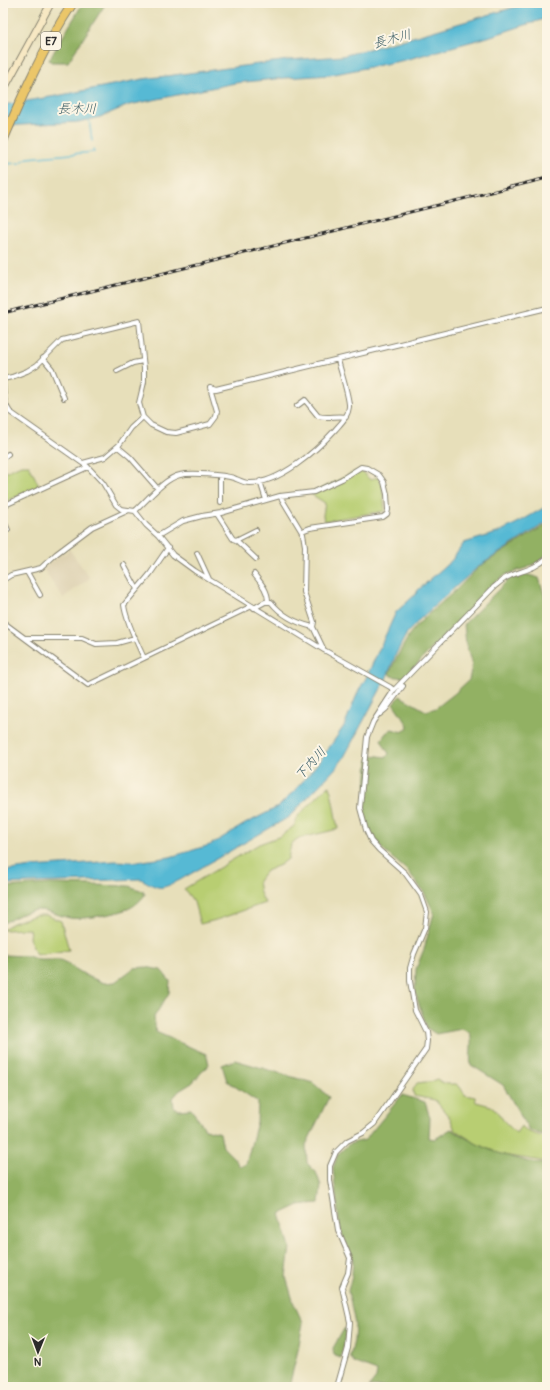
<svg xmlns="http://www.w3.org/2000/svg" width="550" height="1390" font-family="Pangolin,'Klee One',sans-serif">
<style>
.built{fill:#dfd3b4}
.green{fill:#b8ce72;stroke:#727c4e}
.forest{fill:#92b164;stroke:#5e6e48}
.water{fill:#56b9d4;stroke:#407280}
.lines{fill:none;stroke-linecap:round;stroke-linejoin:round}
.stream{stroke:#56b9d4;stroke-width:1.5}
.street-casing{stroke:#898572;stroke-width:6}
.secondary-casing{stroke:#898572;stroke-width:8}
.highway-casing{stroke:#898572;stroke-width:10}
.street{stroke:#fff;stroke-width:4}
.secondary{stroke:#f7e8c3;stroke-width:6}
.highway{stroke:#ebc669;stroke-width:8}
.rail-casing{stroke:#2b2b2b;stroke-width:3}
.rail{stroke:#fcf5e5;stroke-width:1.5;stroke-dasharray:4.5;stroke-linecap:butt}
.labels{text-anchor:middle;stroke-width:4;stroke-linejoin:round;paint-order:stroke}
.shield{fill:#fcf5e5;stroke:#6a6863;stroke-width:1}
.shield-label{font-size:11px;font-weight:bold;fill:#2b2b2b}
.water-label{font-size:13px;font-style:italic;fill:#3a5d66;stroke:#fcf5e5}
</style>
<rect width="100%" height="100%" fill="#fcf5e5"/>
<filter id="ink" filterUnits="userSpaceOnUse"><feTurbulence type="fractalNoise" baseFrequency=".025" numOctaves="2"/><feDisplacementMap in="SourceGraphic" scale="8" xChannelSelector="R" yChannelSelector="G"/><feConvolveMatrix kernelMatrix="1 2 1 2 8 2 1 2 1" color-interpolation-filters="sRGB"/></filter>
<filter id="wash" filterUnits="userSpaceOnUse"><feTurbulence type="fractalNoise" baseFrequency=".012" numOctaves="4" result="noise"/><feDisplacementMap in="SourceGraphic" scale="16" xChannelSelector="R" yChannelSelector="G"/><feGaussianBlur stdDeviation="0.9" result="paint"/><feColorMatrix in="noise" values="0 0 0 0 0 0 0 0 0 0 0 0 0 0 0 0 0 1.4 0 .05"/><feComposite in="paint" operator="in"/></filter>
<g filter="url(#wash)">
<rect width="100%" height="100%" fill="#e7dfba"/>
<path class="built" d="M69,549L90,578L63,598L43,569L62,552L64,554Z"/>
<path class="green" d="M21,465H29L39,486L7,501L3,492V473Z
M360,469L370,480L377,477L382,484L385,511L324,521L323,515L325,503L311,494Z
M330,786L338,829L297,839L291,844L288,859L280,865L266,871L258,881L260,893L265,903L216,920L200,924L194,902L184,889L259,844L281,836L294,826L298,816L327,787Z
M36,915H46L61,921L69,950L36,955L29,938L30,929L3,930V929L13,923Z
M437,1079C445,1085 447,1084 456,1084L460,1087L465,1095L475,1097L476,1102L491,1106L495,1109L504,1121L516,1133L521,1126L529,1132L547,1138V1161H541L503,1155L477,1144L455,1130L450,1118L435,1100L414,1096L413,1090L417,1083L425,1082H431L434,1080Z"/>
<path class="forest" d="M83,3H106L68,62H51L49,60Z
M547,524V555L542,560L526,568L507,574L493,584L404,678L391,676L389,673L398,655L411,632L424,618L456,590L480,566Z
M525,574L539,578L545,597L547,633V1136L529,1130L503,1085L471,1065C469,1054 473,1043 470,1033L462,1029L436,1034L427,1028L415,992L416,969L424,949L434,913L425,894L409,872L383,850L370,834L364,814L368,760L371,755L386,757L389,754L381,740L386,733L392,729L402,732L407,729L408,725L393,703L400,696L426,711L436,708L454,694L469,680L472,666L466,644L464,624L510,578Z
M51,884L129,886L143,891L145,895C139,902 134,907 125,910C116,914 80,920 70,918C59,916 49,910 37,910C24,911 15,918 3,923V887Z
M3,955L28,956L39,960H61L87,976L104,983L115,982L134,968L146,967L161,970L170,981L169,993L154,1017L156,1032L206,1054L209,1064L192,1083L179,1091L173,1098L174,1108L179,1110L191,1109L205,1129L220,1133L223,1147L235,1159L240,1167L246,1164L257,1122L258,1102L227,1081L222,1065L235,1060L313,1083L329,1097L306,1145L307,1163L316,1172L321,1186L319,1203L299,1205L280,1214L290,1247L286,1277L294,1304L303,1323L298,1350L289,1387H3V1024L4,1022L3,1016Z
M402,1095L425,1102L430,1118L429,1138L435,1139L451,1129C475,1144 493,1153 519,1159C529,1162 537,1164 547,1163V1387H369L376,1378L377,1371L355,1363L350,1357L354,1341L355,1324L348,1291L352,1275L353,1258L340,1230L333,1168L338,1154L349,1144L365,1140Z
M344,1329H346L347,1331L341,1358L334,1356L333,1348Z"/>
<path class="water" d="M529,3H547V18L488,37L405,60L330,75L285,78L235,83L129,105L100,117L79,122L3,126V105L56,96L143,79L289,60L342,56L406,39Z
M547,506V522L479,566L422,617L407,633L396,654L386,679L343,759L333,771L289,817L180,880C159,890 161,890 141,879L3,884V871L32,867L115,861L136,862L170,857L210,845L245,824L278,807L298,787L322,758L344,726L358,692L366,678L396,612L417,593V591L452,560L464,543L497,533L521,521Z"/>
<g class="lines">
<path class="stream" d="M89,119L92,141
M3,164L20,163L27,158L94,152L93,149"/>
</g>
</g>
<g filter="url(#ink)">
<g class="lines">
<defs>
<path id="street" d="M43,358L52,369L64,398
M117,371L133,363L143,361
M3,379L12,377L27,371L37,365L62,340L139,321L144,368V382L139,403L143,417L151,425L166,432L176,433L210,424L216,416L217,411L210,387
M3,381C4,392 3,403 10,412L88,467L103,483L116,505L121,509L135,511C147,500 165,478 180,475C191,472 223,475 234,478C239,480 244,483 249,483C279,484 316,451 335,430C341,423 348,417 349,407C350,399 340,369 338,360
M210,387L216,389L547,308
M297,406L305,400L318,416C328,419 337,415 346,417
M118,447L130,457L158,489
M3,458L8,454
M83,463L105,457L119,445L131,428L143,417
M220,476V503
M260,481L266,500
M280,496L303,534L305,546L304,592L314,622L313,627L324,650
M3,506L88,467
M135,511L146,525L158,536L173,555L195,571L324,650L390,687L394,690
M217,514L233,539L236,540L256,530
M3,519L8,530
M158,536L183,521L202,516L221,513L280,496L314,492L342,479L361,467L367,468L379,475L384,482L387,494L388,510L387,514L383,517L310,528L302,531
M236,540L256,559
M197,553L209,579
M124,565L137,589
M27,572L40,595
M254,574C260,582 268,590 268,601
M3,580L11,575L41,568L56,554L92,527L127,511
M254,608L265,602H271C282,616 296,623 313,627
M3,622L88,685L252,606
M25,638H82L96,644L117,643L135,638
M144,658C137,643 126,621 124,605L150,574L168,548
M380,714L386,709L403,686
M337,1387L348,1348L350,1322L342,1287L348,1273L350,1258L338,1230L330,1180V1166L336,1152L347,1141L363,1133L374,1124L426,1049L427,1041L426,1032L415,1010L410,981V968L414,954L425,928L427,912L421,895L405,873L379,850L371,841L366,830L360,808L367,737L373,722L394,690L494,587C499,583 504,578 510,576C524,570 535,569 547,558"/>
<path id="secondary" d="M3,91L51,3"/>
<path id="highway" d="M3,141C23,94 44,46 73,3"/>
</defs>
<use href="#street" class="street-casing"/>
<use href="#secondary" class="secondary-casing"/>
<use href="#highway" class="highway-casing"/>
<use href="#street" class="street"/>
<use href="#secondary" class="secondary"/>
<use href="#highway" class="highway"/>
<defs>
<path id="rail" d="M3,313L547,178"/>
</defs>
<use href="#rail" class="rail-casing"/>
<use href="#rail" class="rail"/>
</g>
</g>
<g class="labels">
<rect class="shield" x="41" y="32" width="20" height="18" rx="3"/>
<g class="shield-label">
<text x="51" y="45">E7</text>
</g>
<g class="water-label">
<text transform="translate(392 38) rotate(-15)" y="5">長木川</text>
<text x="77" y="113">長木川</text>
<text transform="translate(310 763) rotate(-48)" y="5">下内川</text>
</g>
</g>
<rect width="550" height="1390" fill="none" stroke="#fcf5e5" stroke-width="16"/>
<g transform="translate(38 1352) rotate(181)" stroke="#fcf5e5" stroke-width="3" paint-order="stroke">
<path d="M0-3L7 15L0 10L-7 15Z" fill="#2b2b2b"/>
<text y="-6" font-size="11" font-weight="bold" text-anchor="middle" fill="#2b2b2b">N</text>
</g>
</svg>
